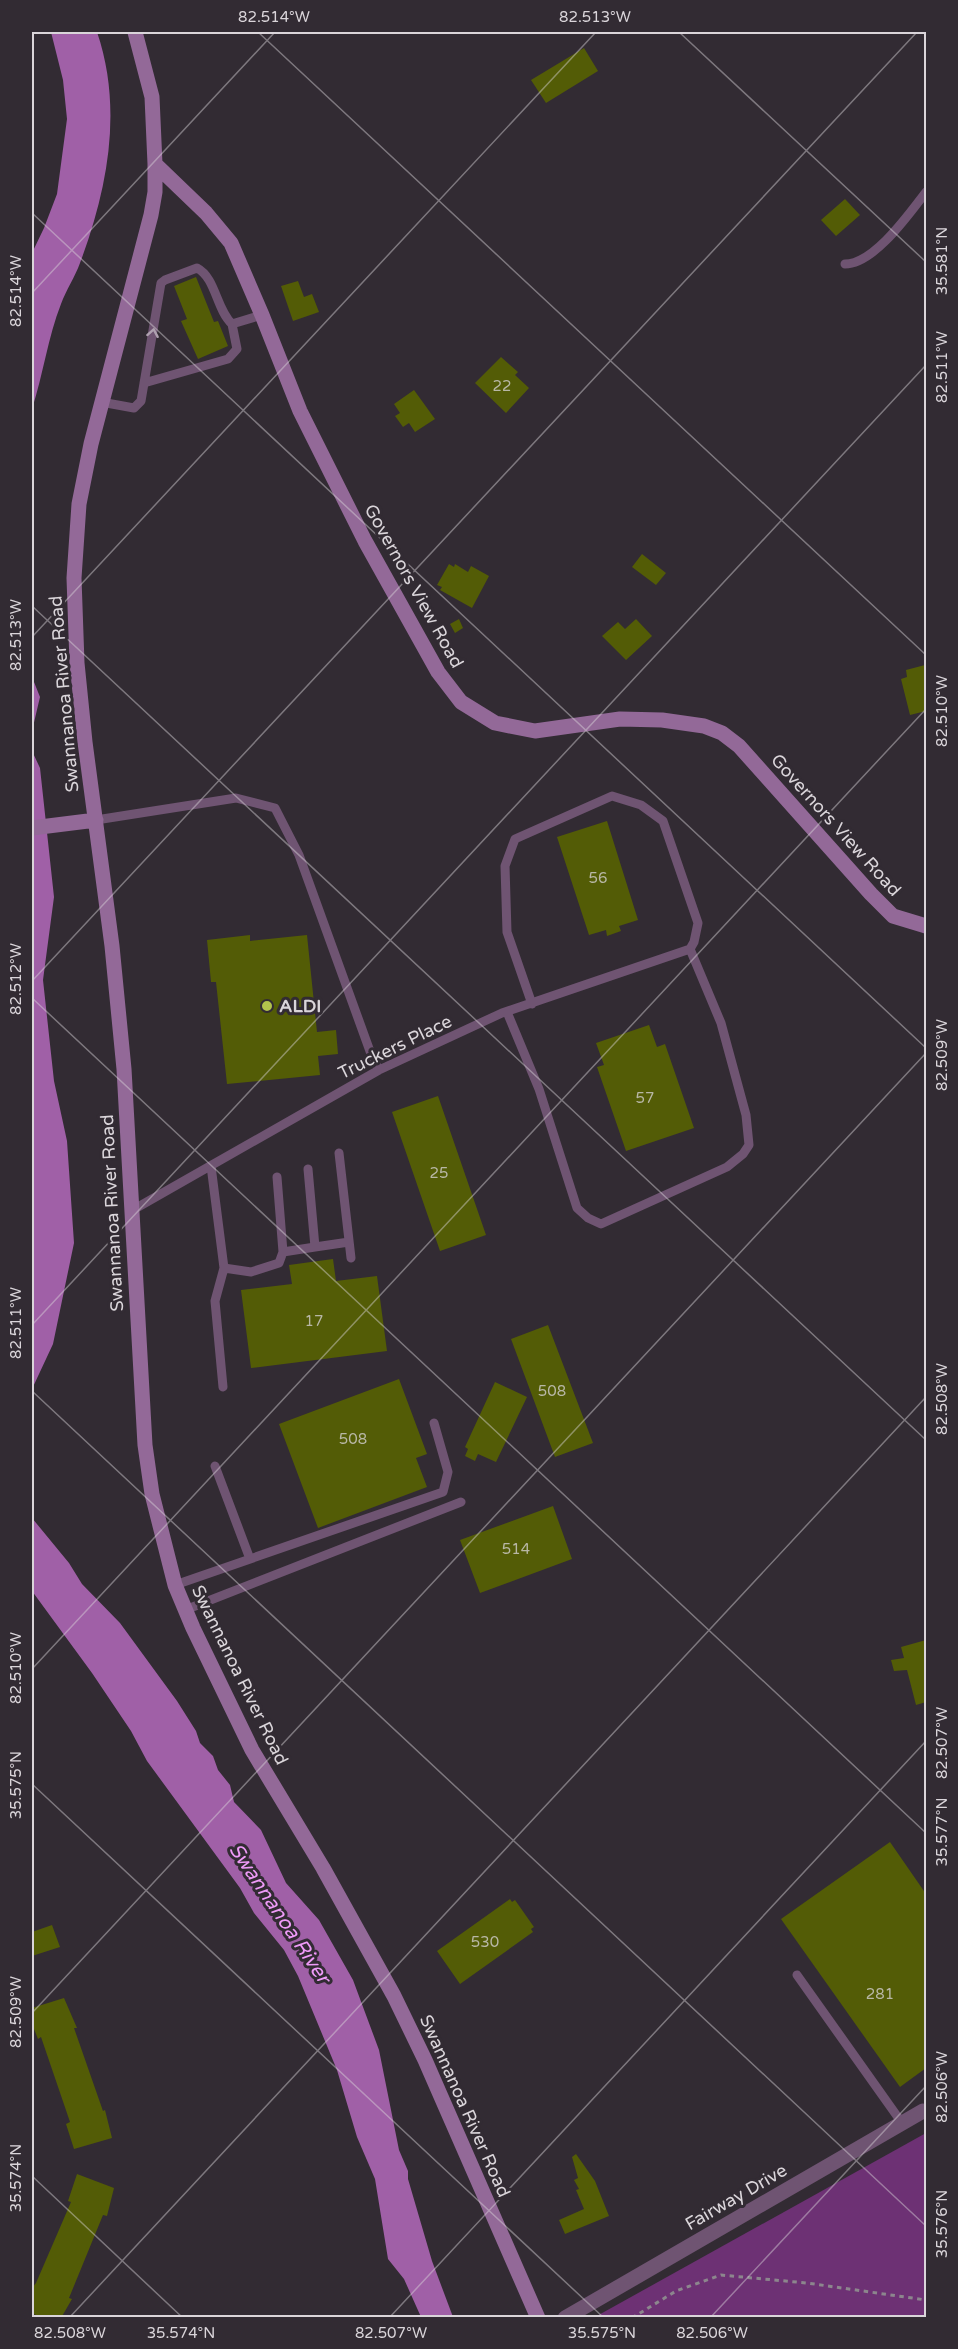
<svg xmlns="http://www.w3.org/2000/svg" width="958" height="2349" font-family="'Varela Round',sans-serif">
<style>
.green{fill:#6d3174}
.water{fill:#a060a7}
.building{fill:#535c06}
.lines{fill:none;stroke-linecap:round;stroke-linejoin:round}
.path{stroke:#8c868d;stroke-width:3;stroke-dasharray:4.5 4.5;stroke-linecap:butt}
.lane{stroke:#6f5472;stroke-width:9}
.street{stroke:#6f5472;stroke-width:15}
.secondary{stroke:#936998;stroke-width:15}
.oneway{stroke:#afa1b0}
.ticks{fill:none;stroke:#dad5da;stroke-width:1.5;stroke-opacity:0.45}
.poi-dot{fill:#b2c34c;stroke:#322b33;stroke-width:2}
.labels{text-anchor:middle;stroke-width:6;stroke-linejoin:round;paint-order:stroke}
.number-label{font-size:15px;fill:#b8b7a5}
.street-label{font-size:18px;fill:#dad5da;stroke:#322b33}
.poi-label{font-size:18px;font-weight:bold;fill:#dad5da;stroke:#322b33;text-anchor:start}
.water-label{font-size:20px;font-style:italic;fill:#ee9af7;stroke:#322b33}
.neatline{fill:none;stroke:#dad5da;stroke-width:2}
.ticks-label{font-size:15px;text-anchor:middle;fill:#dad5da}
</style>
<rect width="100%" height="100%" fill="#322b33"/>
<path class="green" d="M926,2133V2317H595Z"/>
<path class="water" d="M51,32H97C123,108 108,188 80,263C75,277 66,290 61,304C48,337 43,375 32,409V253L44,228L57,194L67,119L63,80Z
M32,677L40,697L32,731Z
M32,751L40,768L54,897L43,980L54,1081L67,1141L74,1243L53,1344L32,1389V1249L34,1230L32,1197Z
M32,1518L69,1563L82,1584L120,1623L177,1701L196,1731L200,1743L213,1756L218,1770L230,1785L234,1802L261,1830L286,1883L319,1920L353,1980L379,2050L399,2150L408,2171V2179L432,2261L453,2317H421L404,2279L388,2259L375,2179L357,2137L337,2070L298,1976L284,1950L254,1913L240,1888L147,1761L131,1731L92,1673L32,1591Z"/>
<path class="building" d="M584,48L598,71L546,103L531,80Z
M845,199L860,215L836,236L821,220Z
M196,277L214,322L218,321L228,346L198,359L181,321L187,319L174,286Z
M298,281L304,297L312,294L319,312L293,321L281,286Z
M501,357L518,372L515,375L529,388L506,413L475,383Z
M414,390L435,419L415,432L409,423L403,427L395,416L400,413L394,404Z
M642,554L666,573L656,585L632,567Z
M449,564L454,567L455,564L468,572L471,566L489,576L472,608L440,590L442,587L437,585Z
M459,619L463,628L455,633L450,624Z
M636,619L652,636L626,660L602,636L618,622L625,629Z
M925,665L926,711L910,715L901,679L907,677L906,670Z
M607,821L638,920L619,926L621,931L607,936L606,930L589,935L557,837Z
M250,935V941L307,935L317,1032L336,1030L338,1054L318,1056L320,1075L227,1084L216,982H211L207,940Z
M649,1025L657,1047L665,1044L694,1128L626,1151L597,1067L604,1065L596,1043Z
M438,1096L486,1235L440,1251L392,1112Z
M333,1259L336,1281L377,1276L387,1351L251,1368L241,1290L292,1284L289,1265Z
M548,1325L593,1443L555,1457L511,1339Z
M399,1379L427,1454L416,1458L427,1487L318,1528L279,1424Z
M495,1382L527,1397L496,1462L478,1454L475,1461L465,1456L468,1449L465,1447Z
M553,1506L572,1559L480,1593L460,1540Z
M926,1640V1702L916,1705L907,1670L894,1671L891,1660L904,1658L901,1647Z
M890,1842L926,1894V2068L900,2087L781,1919Z
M510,1899L512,1902L515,1900L534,1927L531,1929L533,1932L460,1984L437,1951Z
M52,1925L60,1947L32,1956V1932Z
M64,1998L77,2028H74L103,2111L105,2110L112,2138L74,2149L66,2124L70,2122L41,2037L38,2039L32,2024V2008Z
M576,2154L595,2181L609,2216L565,2234L559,2220L584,2209L576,2190L579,2189L574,2180L578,2178L572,2157Z
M77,2174L114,2188L107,2216L103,2215L69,2298L72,2299L61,2318H42L32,2313V2288L36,2283L71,2202L68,2201Z"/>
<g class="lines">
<path class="path" d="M632,2318L676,2291L721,2275L807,2283L926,2300"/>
<path class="lane" d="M845,264C874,264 909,214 926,192
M144,383L228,359L237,349L232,324
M101,402L134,408L141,401L161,283L165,280L197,268C216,278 216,309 232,324L262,315
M96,820L236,798L275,808L299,855L371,1054L379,1070
M532,1004L507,932L505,866L515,839L612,796L641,805L663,821L698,923L694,942L690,949
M507,1012L539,1089L577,1208L588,1218L601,1224L727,1167L743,1154L749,1145L746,1115L721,1023L690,949
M339,1153L351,1258
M211,1166L224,1268L215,1301L223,1387
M308,1169L315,1247L349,1242
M131,1211L379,1070L502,1013L690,949
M283,1252L315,1247
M224,1268L251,1272L279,1263L283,1252L277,1177
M215,1466L250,1559
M175,1585L443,1492L448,1472L434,1423
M185,1610L461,1502
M797,1975L902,2123"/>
<path class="street" d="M565,2318L923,2111L926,2112"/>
<path class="secondary" d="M135,32L152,97L155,164V192L151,215L91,444L79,504L74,578L77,663L85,742L112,946L124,1069L145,1445L152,1494L175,1585L193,1628L252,1750L323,1868L394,1996L425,2060L538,2318
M155,164L206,213L231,243L262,315L300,411L365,541L438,672L461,702L495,723L535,731L620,719L662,720L704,726L722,733L739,746L871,894L893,916L926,926
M32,828L96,820"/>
</g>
<defs><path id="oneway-chevron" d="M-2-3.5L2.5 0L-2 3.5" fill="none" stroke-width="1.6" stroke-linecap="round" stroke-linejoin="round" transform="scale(1.5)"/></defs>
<use class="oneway" href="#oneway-chevron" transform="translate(153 333) rotate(-80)"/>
<path class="ticks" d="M258,32L926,655M679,32L926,262M32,213L926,1048M32,293L275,32M32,606L926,1440M32,637L596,32M32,981L917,32M32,998L926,1833M32,1325L926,365M32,1391L926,2226M32,1669L926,709M32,1784L604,2318M32,2013L926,1053M32,2176L183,2318M69,2318L926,1397M389,2318L926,1741M710,2318L926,2086"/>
<circle class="poi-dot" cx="267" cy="1006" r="6"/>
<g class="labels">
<g class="number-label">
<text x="502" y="391">22</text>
<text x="598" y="883">56</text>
<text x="645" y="1103">57</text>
<text x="439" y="1178">25</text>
<text x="314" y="1326">17</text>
<text x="552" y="1396">508</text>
<text x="353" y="1444">508</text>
<text x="516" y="1554">514</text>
<text x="485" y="1947">530</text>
<text x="880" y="1999">281</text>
</g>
<g class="street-label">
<text transform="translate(414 586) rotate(61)" y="6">Governors View Road</text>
<text transform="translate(64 694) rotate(-95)" y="6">Swannanoa River Road</text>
<text transform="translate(836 825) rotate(48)" y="6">Governors View Road</text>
<text transform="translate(395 1047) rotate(-26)" y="6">Truckers Place</text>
<text transform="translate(112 1213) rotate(-93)" y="6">Swannanoa River Road</text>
<text transform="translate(240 1675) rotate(64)" y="6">Swannanoa River Road</text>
<text transform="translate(465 2106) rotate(66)" y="6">Swannanoa River Road</text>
<text transform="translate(736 2197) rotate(-30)" y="6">Fairway Drive</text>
</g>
<g class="poi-label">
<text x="279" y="1012">ALDI</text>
</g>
<g class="water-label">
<text transform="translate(280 1913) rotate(56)" y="7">Swannanoa River</text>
</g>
</g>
<rect width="958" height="2349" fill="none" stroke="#322b33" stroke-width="66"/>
<rect x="33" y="33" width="892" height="2283" class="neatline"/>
<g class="ticks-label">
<text x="274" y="22">82.514°W</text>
<text x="595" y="22">82.513°W</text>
<text transform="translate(942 261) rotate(-90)" y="5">35.581°N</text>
<text transform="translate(16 291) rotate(-90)" y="5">82.514°W</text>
<text transform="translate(942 367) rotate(-90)" y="5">82.511°W</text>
<text transform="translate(16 635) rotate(-90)" y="5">82.513°W</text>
<text transform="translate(942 711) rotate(-90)" y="5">82.510°W</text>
<text transform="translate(16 979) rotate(-90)" y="5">82.512°W</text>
<text transform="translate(942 1055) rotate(-90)" y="5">82.509°W</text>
<text transform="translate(16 1323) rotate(-90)" y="5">82.511°W</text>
<text transform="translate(942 1399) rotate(-90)" y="5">82.508°W</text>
<text transform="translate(16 1668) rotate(-90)" y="5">82.510°W</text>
<text transform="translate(942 1743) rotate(-90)" y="5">82.507°W</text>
<text transform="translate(16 1785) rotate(-90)" y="5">35.575°N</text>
<text transform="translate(942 1832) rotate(-90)" y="5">35.577°N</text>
<text transform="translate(16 2012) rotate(-90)" y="5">82.509°W</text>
<text transform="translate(942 2087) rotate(-90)" y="5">82.506°W</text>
<text transform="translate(16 2178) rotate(-90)" y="5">35.574°N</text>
<text transform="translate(942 2224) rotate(-90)" y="5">35.576°N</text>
<text x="70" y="2338">82.508°W</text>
<text x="181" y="2338">35.574°N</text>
<text x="391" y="2338">82.507°W</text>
<text x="602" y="2338">35.575°N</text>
<text x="712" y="2338">82.506°W</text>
</g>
</svg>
